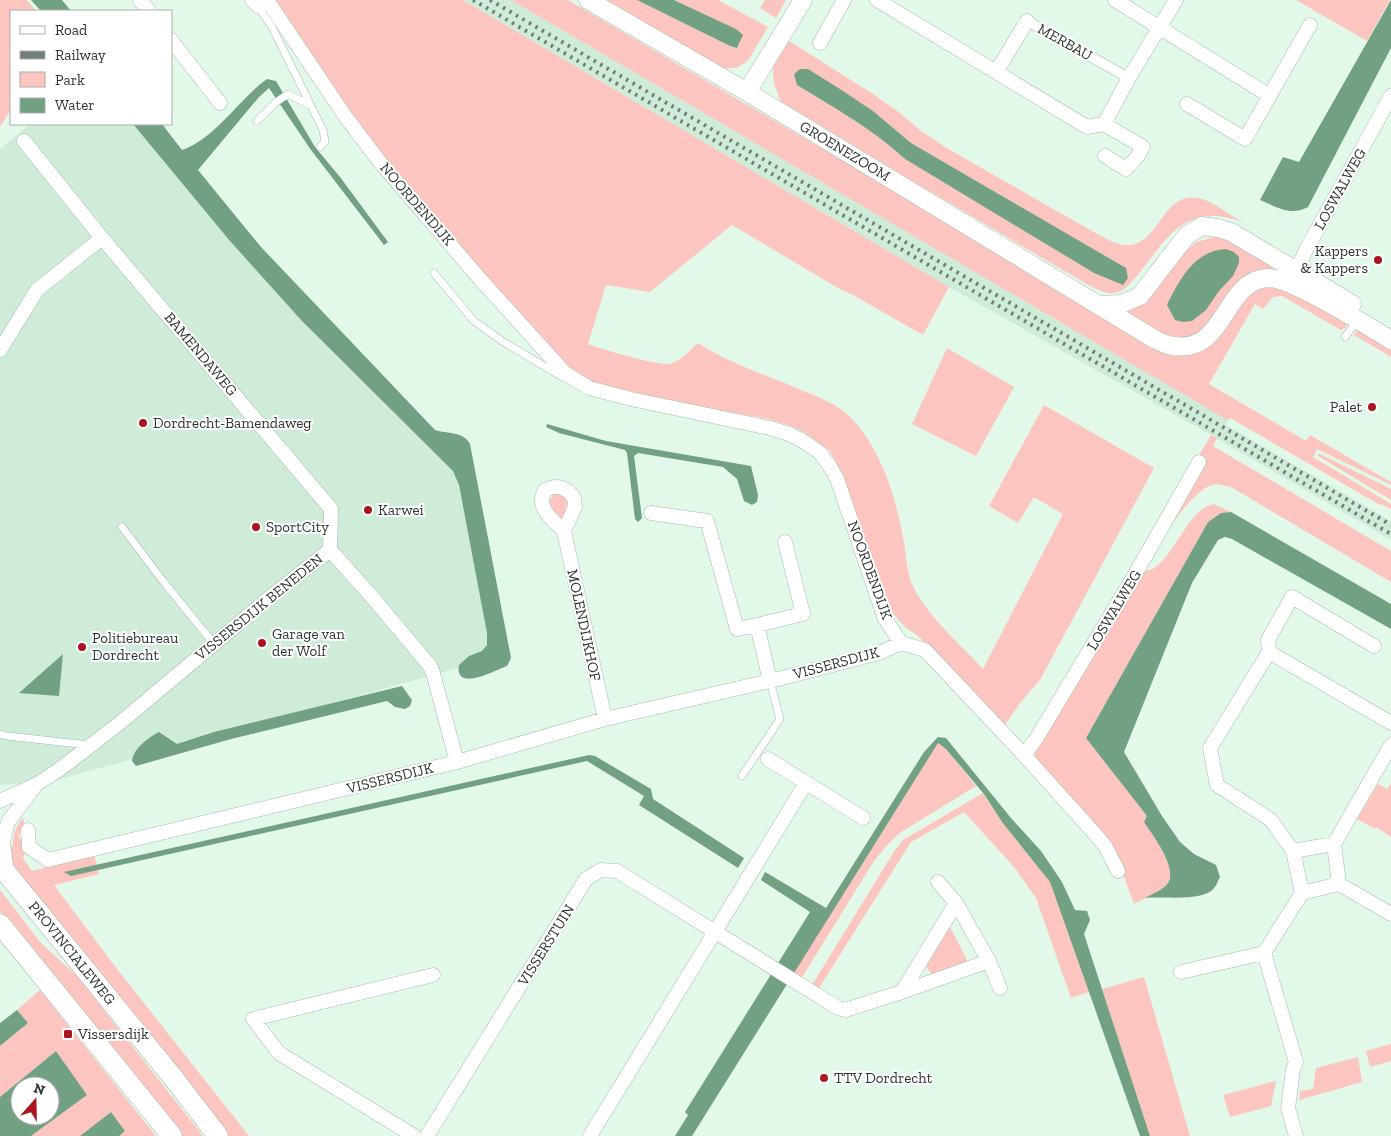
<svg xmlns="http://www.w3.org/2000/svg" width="1391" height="1136" font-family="'Zilla Slab',serif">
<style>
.built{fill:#cfecd9}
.green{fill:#fdc5bf;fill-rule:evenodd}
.water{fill:#72a083;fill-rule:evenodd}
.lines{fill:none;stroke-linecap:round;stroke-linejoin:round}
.service-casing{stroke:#a6bcad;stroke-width:8}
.pedestrian-casing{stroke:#a6bcad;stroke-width:11}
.minor-casing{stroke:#a6bcad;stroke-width:15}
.tertiary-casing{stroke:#a6bcad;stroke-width:19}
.secondary-casing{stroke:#a6bcad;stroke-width:21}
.service{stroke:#fff;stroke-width:7}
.pedestrian{stroke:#fff;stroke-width:10}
.minor{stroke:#fff;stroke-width:14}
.tertiary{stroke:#fff;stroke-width:18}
.secondary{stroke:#fff;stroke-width:20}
.rail{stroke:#718076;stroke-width:4;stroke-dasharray:2.5 5;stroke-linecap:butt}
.poi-dot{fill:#aa1520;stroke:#fff;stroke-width:2}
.labels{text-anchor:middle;stroke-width:4;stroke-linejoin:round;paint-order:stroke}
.street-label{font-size:15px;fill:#2d3630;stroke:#fff}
.poi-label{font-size:15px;fill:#2d3630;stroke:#fff;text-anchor:start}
</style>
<rect width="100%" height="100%" fill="#e2f9e9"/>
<path class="built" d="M463,0H511L1228,420L1226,425L1391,521V540L1211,435L949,287Z
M30,124H136L455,468L494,658L50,782L0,785V149Z"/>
<path class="green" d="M0,0H27L36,11H11V109L0,127Z
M273,0H463L949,287L923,335L853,295L838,288L732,225L650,292L606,285L588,344C600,349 660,366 670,364C681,361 690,350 698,343C730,364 767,375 801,390C818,397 838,404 851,418C881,449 895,495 903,537C906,552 906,568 911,582C924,613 960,644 983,669L1063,514L1034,497L1018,523L989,506L1044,405L1154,468L1040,680L1020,703L1004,726L955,672L918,636L905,627L884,604L862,540L847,486L830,451L804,432L791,426L768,419L624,393L598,387L570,370L533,331L365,139Z
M511,0H568L1156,344L1204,348L1218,339L1242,301L1251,292L1263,288H1282L1348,323L1345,328L1341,330L1282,296L1273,297L1263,309L1255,304L1209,384L1306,441L1310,435L1391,482V485L1317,449L1313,457L1391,504V509L1381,504L1380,505L1230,418L1228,420L1224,418Z
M607,0H637L730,46L737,48L740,43L736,29L674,0H718L768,27L749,59L739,67L723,69Z
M765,0H786L776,18L760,8Z
M1296,0H1390L1367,41Z
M786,39L873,94L900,113L921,131L950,150L1099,235C1107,239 1115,244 1124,245C1159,249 1161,191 1198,198C1211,200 1230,215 1242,222C1183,201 1167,240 1135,278C1128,286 1120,295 1109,293C1097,292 1073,275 1061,269L782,104C769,74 770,68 786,39ZM808,69L873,111L911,143L1126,268L1114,281L1094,273L905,159C873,129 834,108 797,85Z
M1219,236L1275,265L1272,269L1263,270L1203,331L1185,339L1170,338L1119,311L1196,242Z
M1357,330H1364L1391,345V357L1354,335Z
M947,348L1014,387L976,456L912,424Z
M1211,435L1217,438L1213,446L1391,551V582L1231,487C1225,486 1218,483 1212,485C1190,491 1158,545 1144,565L1197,459Z
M1318,453L1391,489V500L1318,456Z
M559,492L568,499L563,521L551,507L549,503L553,494Z
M1214,504L1231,512L1221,513L1208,522L1086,738L1147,816L1144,822C1152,834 1178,868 1168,883C1161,892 1144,898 1134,904L1119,863L1106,839L1034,756L1038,747L1139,573C1144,571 1150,570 1154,568C1177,553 1187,510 1214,504Z
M938,743L946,749L976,786L901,832L886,846L874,861L801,979L793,974Z
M1391,783V837L1376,827L1375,829L1357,819L1378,784L1387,789Z
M983,793L1002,822L1050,882L1089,992L1071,998L1036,898L1015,868L964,812L911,842L819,988L812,985L895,850L903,840Z
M23,817L25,829L18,835C23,843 28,849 23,858L32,871L94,854L99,874L54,885L117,969L249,1136H221L25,884L13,864L8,847L13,846C13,834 16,827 23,817Z
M0,890L41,943L78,977L203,1136H178L0,912Z
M950,927L969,964L933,976L925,965Z
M1144,977L1190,1136H1150L1102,989Z
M40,990L156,1136H119L125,1131L111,1112L80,1136H31L87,1095L56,1051L0,1097V1046L28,1023L17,1010Z
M1391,1044V1061L1370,1067L1366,1051Z
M1358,1057L1362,1082L1299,1100L1300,1091L1313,1089L1316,1068Z
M1276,1081L1271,1106L1230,1117L1223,1095Z"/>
<path class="water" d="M31,0H62L71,11H41Z
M637,0H674L736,29L743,35L737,48L730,46Z
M1391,0V48L1308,207C1291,217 1275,206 1260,200L1283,157L1299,162Z
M800,69H808L840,89L873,111L911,143L1126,268L1128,278L1123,285L1094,273L905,159C873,129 834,108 797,85L794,74Z
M267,79L276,81L315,147L340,177L388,242L384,245L311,150L269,88L259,97L198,170L261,247L435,430C448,434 463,431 470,444L511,658L507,666C496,670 454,693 459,665L469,656L482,651L487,645V633L459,485L453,471L302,321L230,241L133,124H162L182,150C216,138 239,99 267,79Z
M1226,249L1234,252L1239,257V263L1233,276L1219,291L1206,310L1192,321L1183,322L1175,320L1167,305C1179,280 1195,250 1226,249Z
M547,424L606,441L751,466L758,495L757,502L752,505L744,501L737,479L723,467L638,453L634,456L642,518L638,522L635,519L627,453L625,450L559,433L546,427Z
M1231,512L1391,604V629L1232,539L1225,537L1218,540L1192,583L1124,752L1162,816L1180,842L1194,854L1216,865L1220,877C1218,880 1217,885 1214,888C1204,902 1162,896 1145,898C1152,894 1163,890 1168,883C1178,868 1152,834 1144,822L1147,816L1086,738L1208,522L1221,513Z
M63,654L59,696L19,693Z
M402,686L412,700L410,706L405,709L395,707L387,701L231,739L136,766L132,761C133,749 149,737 159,732L177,744L214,732Z
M938,737L946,738L1011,818L1041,851L1062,882L1075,910L1087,911L1090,920L1084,934L1150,1136H1140L1050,882L1002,822L984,794L946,749L938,743L692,1136H675L688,1115L685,1112L810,912L761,880L765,872L826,908L924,752Z
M589,755L595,756L651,789L653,799L744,858L738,868L639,805L644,796L587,761L71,876L64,872Z
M17,1010L28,1023L0,1046V1023Z
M56,1051L87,1095L31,1136H0V1097ZM20,1086H50V1116H20Z
M111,1112L125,1131L119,1136H80Z"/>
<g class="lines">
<defs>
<path id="service" d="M258,6L272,27L323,130L325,142L320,147
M257,121L275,103L288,94L310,105
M434,273L474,321L502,341L564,378
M1345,337L1357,321
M122,527L163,581L214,644
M0,734L7,736L89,745
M742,776L780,719L770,681"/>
<path id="pedestrian" d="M1027,21L1129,78"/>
<path id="minor" d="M140,0L149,11
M252,0L258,6L265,0
M267,0L345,116L379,161L480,279L565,373L589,388L631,399L770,428L789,434L803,441L819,452L829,465L837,479L885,619L901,643L925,650L1024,755L1095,834L1105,846L1118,871
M877,0L1087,127L1104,124L1129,78L1176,0
M1115,0L1270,96
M171,40L220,103
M820,43L844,0
M996,72L1027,21
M1187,104L1245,139L1310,25
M1104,124L1143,147L1137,157L1126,169L1105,156
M24,141L102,238L331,509L330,550
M1292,280L1306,250L1391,96
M0,350L37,290L102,238
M651,513L707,521L737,629L757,625
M564,531C552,519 535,508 545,490C557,484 567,487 574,498L575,507L564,531L605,719
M1269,652L1268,640L1292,597L1374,646
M770,681L757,625L803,614L785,542
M1024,755L1036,739L1137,571L1199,462
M768,759L863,818
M0,801L37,784L60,769L121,722L269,598L330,550L373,598L430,666L433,673L457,762
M28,830L29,847L48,860L457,762L605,719L770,681L879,653L901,643
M1334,844L1391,745
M1293,851L1271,820L1217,785L1210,748L1269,652L1391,723
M7,873L3,842L8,822L35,786
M1339,884L1391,914
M1264,953L1296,1062L1293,1070L1288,1108L1296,1136
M989,961L1000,988
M1181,972L1264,953L1302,893L1293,851L1334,844L1339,884L1302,893
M902,992L989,961L956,903L938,882
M414,1136L279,1053L253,1019L433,975
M427,1136L586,879L601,870L617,871L838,1008L845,1010L902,992L956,903
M590,1136L806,783"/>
<path id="tertiary" d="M588,0L747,92L1156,340C1161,342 1167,345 1173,346C1226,354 1223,282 1266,278C1289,276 1368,326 1391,340
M747,92L803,0
M1100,305L1121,304L1140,296L1187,235L1202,226L1218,228L1231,232L1352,304"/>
<path id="secondary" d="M0,865L175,1080L218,1136
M0,924L172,1136"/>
</defs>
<use href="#service" class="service-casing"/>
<use href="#pedestrian" class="pedestrian-casing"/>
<use href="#minor" class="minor-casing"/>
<use href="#tertiary" class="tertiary-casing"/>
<use href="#secondary" class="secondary-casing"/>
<use href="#service" class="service"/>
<use href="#pedestrian" class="pedestrian"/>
<use href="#minor" class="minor"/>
<use href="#tertiary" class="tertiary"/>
<use href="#secondary" class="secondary"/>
<path class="rail" d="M473,0L1391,534
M490,0L1391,525"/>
</g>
<g class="poi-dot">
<circle cx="1378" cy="260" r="5"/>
<circle cx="1372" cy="407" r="5"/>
<circle cx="143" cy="423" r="5"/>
<circle cx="368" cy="510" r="5"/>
<circle cx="256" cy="527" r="5"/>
<circle cx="262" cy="643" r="5"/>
<circle cx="82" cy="647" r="5"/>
<rect x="63" y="1029" width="10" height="10" rx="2.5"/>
<circle cx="824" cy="1078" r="5"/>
</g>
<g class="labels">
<g class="street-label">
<text transform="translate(1065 42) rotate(29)" y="5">MERBAU</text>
<text transform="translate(845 151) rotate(31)" y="5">GROENEZOOM</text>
<text transform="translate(1340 189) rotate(-61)" y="5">LOSWALWEG</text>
<text transform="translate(417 204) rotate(49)" y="5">NOORDENDIJK</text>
<text transform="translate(201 354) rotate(50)" y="5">BAMENDAWEG</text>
<text transform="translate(870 570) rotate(70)" y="5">NOORDENDIJK</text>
<text transform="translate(259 607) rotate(-39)" y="5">VISSERSDIJK BENEDEN</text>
<text transform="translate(1114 610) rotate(-59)" y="5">LOSWALWEG</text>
<text transform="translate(584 625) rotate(78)" y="5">MOLENDIJKHOF</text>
<text transform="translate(836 663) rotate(-15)" y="5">VISSERSDIJK</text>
<text transform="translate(390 778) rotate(-14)" y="5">VISSERSDIJK</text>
<text transform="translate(546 945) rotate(-58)" y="5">VISSERSTUIN</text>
<text transform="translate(72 953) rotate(51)" y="5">PROVINCIALEWEG</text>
</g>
<g class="poi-label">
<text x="1368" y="256" text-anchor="end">Kappers<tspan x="1368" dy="17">&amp; Kappers</tspan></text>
<text x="1362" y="412" text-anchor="end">Palet</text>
<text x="153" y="428">Dordrecht-Bamendaweg</text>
<text x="378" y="515">Karwei</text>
<text x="266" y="532">SportCity</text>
<text x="272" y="639">Garage van<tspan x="272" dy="17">der Wolf</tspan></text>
<text x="92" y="643">Politiebureau<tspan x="92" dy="17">Dordrecht</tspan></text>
<text x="78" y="1039">Vissersdijk</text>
<text x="834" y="1083">TTV Dordrecht</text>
</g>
</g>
<rect x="10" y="10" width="162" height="115" fill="#ffffff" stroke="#abafac"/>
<rect x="20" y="26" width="25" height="8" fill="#ffffff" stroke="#abafac"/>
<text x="55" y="35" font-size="15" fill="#2d3630">Road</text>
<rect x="20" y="51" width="25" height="8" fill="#718076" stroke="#abafac"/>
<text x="55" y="60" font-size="15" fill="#2d3630">Railway</text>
<rect x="20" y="72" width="25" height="15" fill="#fdc5bf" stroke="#abafac"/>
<text x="55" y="85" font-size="15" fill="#2d3630">Park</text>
<rect x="20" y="98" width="25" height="15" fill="#72a083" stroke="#abafac"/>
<text x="55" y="110" font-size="15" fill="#2d3630">Water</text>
<g transform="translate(35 1101) rotate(20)"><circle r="24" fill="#ffffff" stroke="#abafac"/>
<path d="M0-4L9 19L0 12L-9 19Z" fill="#aa1520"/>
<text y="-8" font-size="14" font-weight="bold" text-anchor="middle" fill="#2d3630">N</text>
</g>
</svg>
